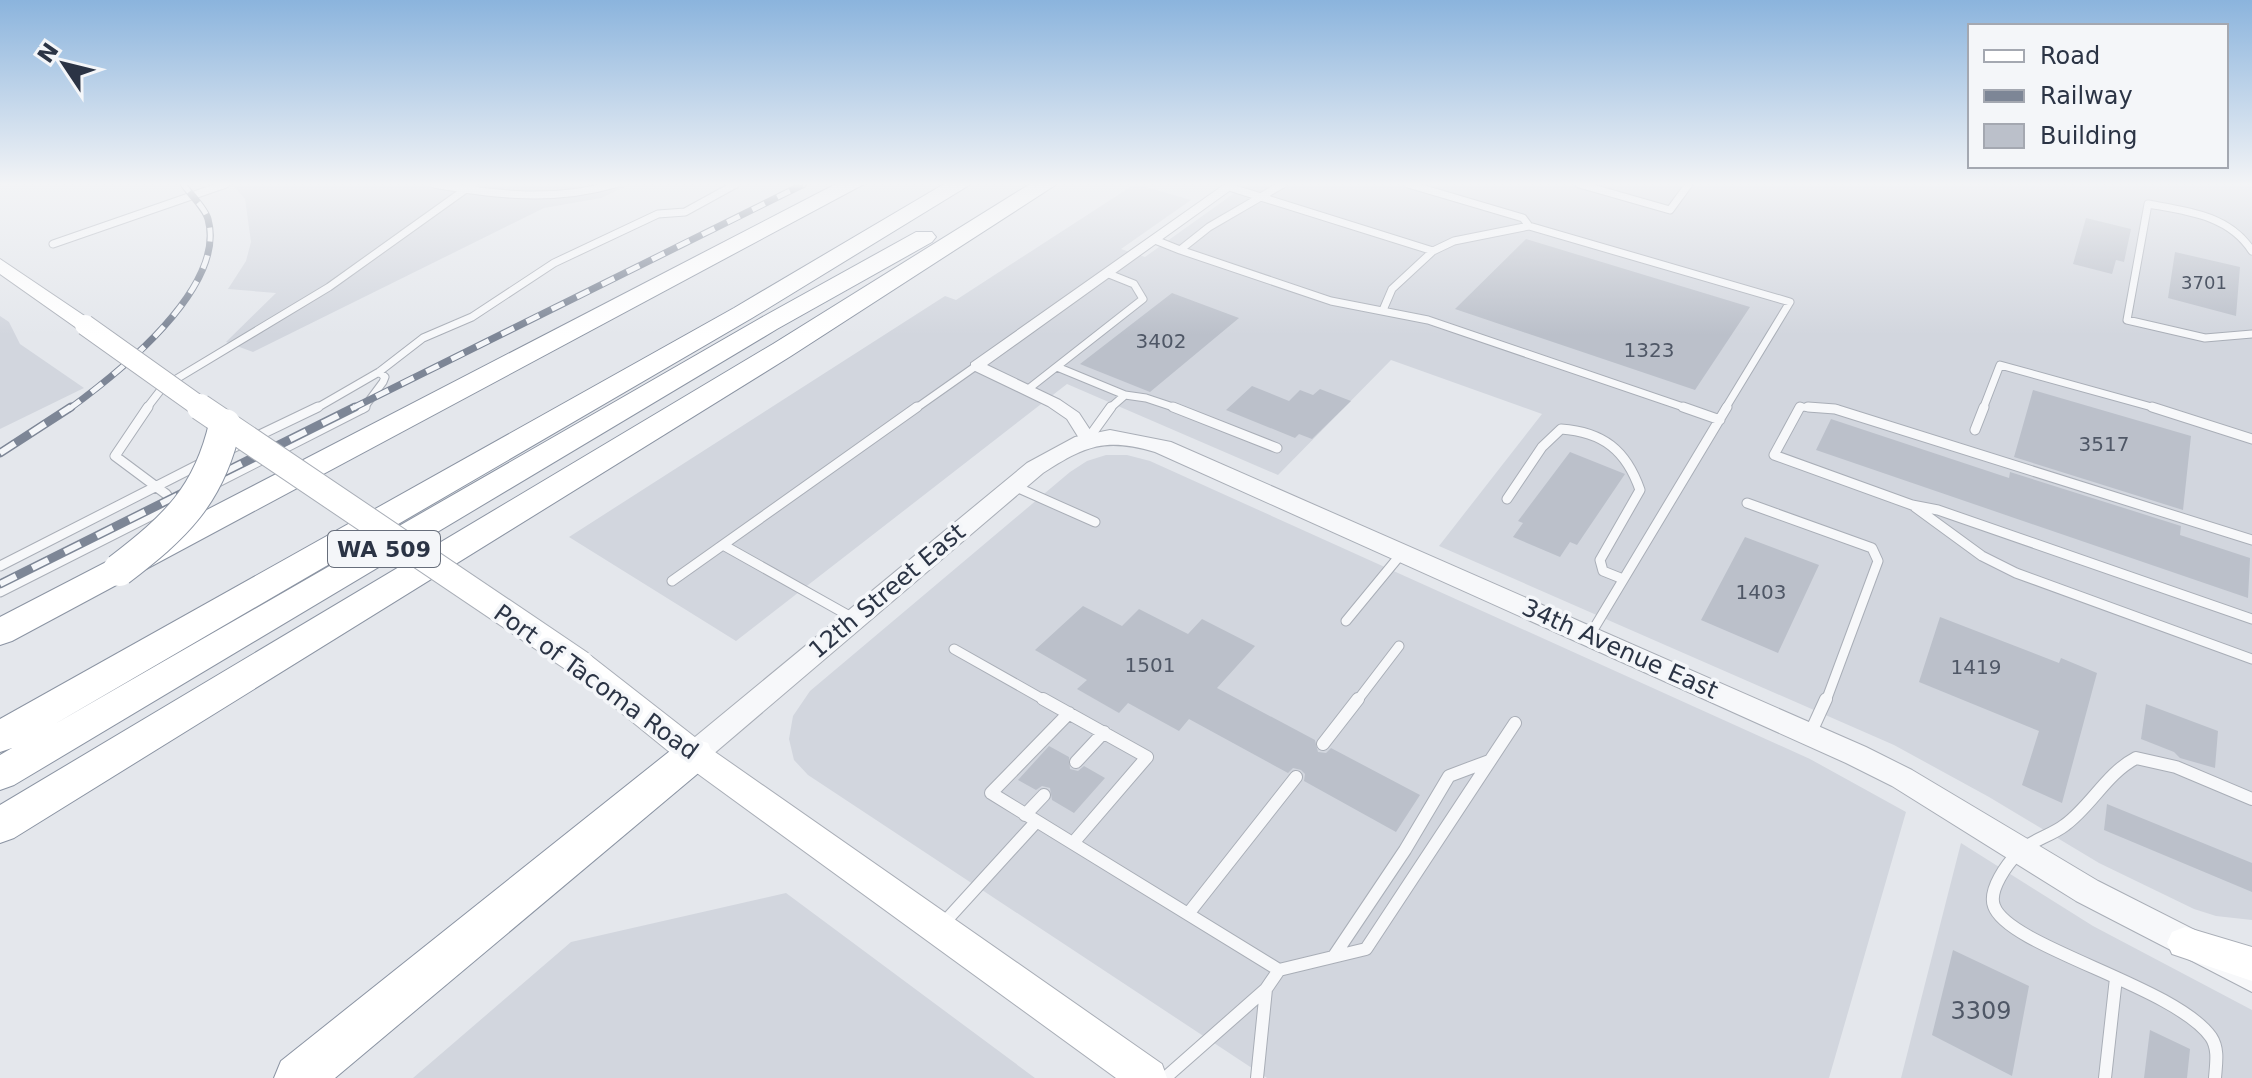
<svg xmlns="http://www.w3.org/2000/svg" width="2252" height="1078" font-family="'DejaVu Sans',sans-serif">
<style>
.built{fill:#d2d6de}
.building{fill:#bbc0ca}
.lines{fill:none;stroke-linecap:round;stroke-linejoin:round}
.service-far2-casing{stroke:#a9aeb7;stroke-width:9}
.service-far1-casing{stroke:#a9aeb7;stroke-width:11}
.service-casing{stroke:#a9aeb7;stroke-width:14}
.minor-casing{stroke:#a9aeb7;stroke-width:2}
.tertiary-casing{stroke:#a9aeb7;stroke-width:2}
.secondary-casing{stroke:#a9aeb7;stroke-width:2}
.trunk-casing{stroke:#8b94a3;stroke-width:2}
.service-far2{stroke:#f7f8fa;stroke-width:7}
.service-far1{stroke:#f7f8fa;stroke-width:9}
.service{stroke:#f7f8fa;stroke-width:12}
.minor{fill:#f7f8fa;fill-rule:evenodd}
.tertiary{fill:#f7f8fa;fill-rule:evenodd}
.secondary{fill:#fff;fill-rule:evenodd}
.trunk{fill:#fff;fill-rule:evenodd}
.rail-far1-casing{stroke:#7d8696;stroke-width:7}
.rail-casing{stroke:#7d8696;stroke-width:9}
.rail-far1{stroke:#f4f6f9;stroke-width:5;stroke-dasharray:14;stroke-linecap:butt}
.rail{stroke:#f4f6f9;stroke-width:6;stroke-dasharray:18;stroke-linecap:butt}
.secondary-bridge-far1-casing{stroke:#a9aeb7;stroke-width:22;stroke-linecap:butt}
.secondary-bridge-casing{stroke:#a9aeb7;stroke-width:28;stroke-linecap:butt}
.trunk-bridge-casing{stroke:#8b94a3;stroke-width:34;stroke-linecap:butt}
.secondary-bridge-far1{stroke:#fff;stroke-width:20}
.secondary-bridge{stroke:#fff;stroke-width:26}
.trunk-bridge{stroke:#fff;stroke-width:32}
.labels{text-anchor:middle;stroke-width:7;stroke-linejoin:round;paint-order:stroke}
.far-number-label{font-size:18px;fill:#4f5766}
.number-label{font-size:20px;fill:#4f5766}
.shield{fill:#f4f6f9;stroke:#676e7b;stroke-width:2}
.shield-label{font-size:22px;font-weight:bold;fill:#2b3445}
.street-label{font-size:24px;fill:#2b3445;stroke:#f4f6f9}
.near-number-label{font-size:24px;fill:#4f5766}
</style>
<rect width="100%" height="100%" fill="#e4e7ec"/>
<path class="built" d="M232,184H631L601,198L544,208L253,352L226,342L276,293L228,289L246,261L251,242L245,199Z
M1135,184L1191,200L1121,249L1145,257L1247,184H2252V920L2216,916L2194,909L2099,863L1989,797L1894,745L1439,546L1542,414L1391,360L1278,475L1067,384L736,641L569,537L945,296L956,300Z
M0,316L9,322L20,344L84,388L0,429Z
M1106,455H1127L1150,461L1810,759L1906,812L1829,1078H1267L808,775L794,760L789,739L793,716L810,691L1070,472L1087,461Z
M1961,843L2093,926L2252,1010V1078H1901Z
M786,893L1035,1078H413L571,942Z"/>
<path class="building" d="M2086,218L2131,229L2124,262L2116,260L2112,274L2073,264Z
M1526,239L1750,307L1695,390L1455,309Z
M2175,252L2240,267L2236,316L2168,298Z
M1172,293L1239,318L1150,392L1080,364Z
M1252,386L1289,401L1300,390L1313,395L1320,389L1351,401L1312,439L1299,434L1295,438L1226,410Z
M2033,390L2191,436L2183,510L2014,457Z
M1831,419L2009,478L2010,472L2181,526L2180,535L2250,558L2248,598L1816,450Z
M1570,452L1625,474L1577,545L1570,542L1560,557L1513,537L1523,523L1518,521Z
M1745,537L1819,565L1778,653L1701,620Z
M1083,606L1122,626L1139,609L1188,634L1202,619L1255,646L1217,688L1315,740L1318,752L1326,753L1331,748L1420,795L1396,832L1304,781L1305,774L1301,770L1293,768L1288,773L1189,719L1179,731L1128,703L1119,713L1077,689L1087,680L1035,650Z
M1940,617L2059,663L2061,658L2097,673L2062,803L2022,785L2039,731L1919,682Z
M2146,704L2218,731L2215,768L2180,758L2174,752L2141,739Z
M1049,746L1069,757L1070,769L1078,771L1084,766L1105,778L1074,813L1052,800L1050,788L1042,786L1036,790L1018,780Z
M2107,804L2252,863V892L2104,830Z
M1953,950L2029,986L2012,1076L1932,1035Z
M2150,1030L2190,1049L2187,1078H2144Z"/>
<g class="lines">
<defs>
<path id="service-far2" d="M434,184C496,195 554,202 615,184
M1283,184L1209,227L1180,250L1331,301L1428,320L1689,409
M1408,184L1523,218L1529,226
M1579,184L1670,210L1689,184
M1229,187L1433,251
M1155,240L1180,250
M53,244L226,184
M2252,251C2229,215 2187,211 2148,204L2127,320L2205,338L2252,334
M1383,310L1392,289L1433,251L1454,241L1529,226L1790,302L1725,409
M1057,367L1125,395L1146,398L1179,409
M1027,390L1143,299L1134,284L1109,274
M146,409L163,387L329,287L473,184
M315,409L379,372L423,338L472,317L554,263L658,214L685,212L736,184
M363,409L383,382L385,377L379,372
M915,409L976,366
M1109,409L1125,395
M1799,409L1800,407L1837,409
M1983,409L2000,365L2159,409"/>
<path id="service-far1" d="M148,407L115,456L166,494L173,504
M1173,407L1277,448
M1683,407L1720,420
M1800,407L1774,455L1912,505L1938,510L2252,619
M1808,407L1835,409L2252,540
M2152,407L2252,439
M1975,430L1984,407
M1088,439L1111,407
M224,452L318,407
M214,484L365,407
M1014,486L1095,522
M1507,499L1542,447L1561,429C1603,432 1626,450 1640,490L1600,560L1603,571L1623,579
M1747,503L1872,548L1878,561L1826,701
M1915,507L1982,556L2016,573L2252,659
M723,545L853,618
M0,566L204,462
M672,581L917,407
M0,592L176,503
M1346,621L1402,553
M1590,635L1727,407
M954,649L1046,701
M1357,701L1399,646"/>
<path id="service" d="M1043,699L1147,757L1073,843
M1069,713L991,793L1279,970L1266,989L1165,1078
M1810,734L1826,699
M1323,744L1358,699
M1076,762L1104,732
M1025,815L1044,795
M1188,914L1296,777
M942,925L1036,822
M1334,956L1405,850L1449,776L1489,761
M1279,970L1366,949L1515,723
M1257,1078L1266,989
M2105,1078L2116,978
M2215,1078C2216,1064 2219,1049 2211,1037C2175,986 2008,947 1994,906C1988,890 2007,864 2018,853C2031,840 2051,836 2065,825C2091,806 2107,773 2136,758L2176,767L2252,799"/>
<path id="minor" d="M1225,184H1239L987,365L1060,400L1079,413L1096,439L1094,443H1082L1067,419L1048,406L971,369V363Z"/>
<path id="tertiary" d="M1110,430L1171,442L1866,747L1912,770L2098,881L2252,959V992L2076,901L1892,786L1846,763L1155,452C1105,437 1085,446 1043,473L704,762L694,765L684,762L680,754L684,746L1027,463L1075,437Z"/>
<path id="secondary" d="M0,259L92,321L95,325L92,329H78L0,274Z
M581,653L591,656L705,745L1162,1064L1167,1078H1116L683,763L571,672L567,664L571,656Z
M2185,927L2252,947V981L2172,954L2167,943L2172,932Z"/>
<path id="trunk" d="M836,184H864L12,641L0,645V617Z
M944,184H971L752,318L53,725L759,319L916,232H932L936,237L932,242L777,329L14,785L0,790V755L12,748L0,752V719L734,308Z
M1030,184H1057L791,356L14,838L0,843V805L773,344Z
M694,739L708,743L713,754L708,765L335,1078H274L281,1061L680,743Z"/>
</defs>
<use href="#service-far2" class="service-far2-casing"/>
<use href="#service-far1" class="service-far1-casing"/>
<use href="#service" class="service-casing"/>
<use href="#minor" class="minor-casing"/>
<use href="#tertiary" class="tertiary-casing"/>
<use href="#secondary" class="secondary-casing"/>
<use href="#trunk" class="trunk-casing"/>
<use href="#service-far2" class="service-far2"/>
<use href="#service-far1" class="service-far1"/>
<use href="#service" class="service"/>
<use href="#minor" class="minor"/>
<use href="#tertiary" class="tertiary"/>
<use href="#secondary" class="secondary"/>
<use href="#trunk" class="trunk"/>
<defs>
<path id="rail-far1" d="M69,409C117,374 227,288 208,219C205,208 190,194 183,184
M351,409L804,184"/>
<path id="rail" d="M0,453L71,407
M0,584L355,407"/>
</defs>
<use href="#rail-far1" class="rail-far1-casing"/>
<use href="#rail" class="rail-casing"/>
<use href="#rail-far1" class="rail-far1"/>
<use href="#rail" class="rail"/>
<defs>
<path id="secondary-bridge-far1" d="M85,325L203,409"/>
<path id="secondary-bridge" d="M200,407L581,664"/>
<path id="trunk-bridge" d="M119,570C175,527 209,496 225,425"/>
</defs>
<use href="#secondary-bridge-far1" class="secondary-bridge-far1-casing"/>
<use href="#secondary-bridge" class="secondary-bridge-casing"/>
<use href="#trunk-bridge" class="trunk-bridge-casing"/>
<use href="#secondary-bridge-far1" class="secondary-bridge-far1"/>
<use href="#secondary-bridge" class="secondary-bridge"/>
<use href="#trunk-bridge" class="trunk-bridge"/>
</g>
<linearGradient id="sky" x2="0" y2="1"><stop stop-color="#8bb4dd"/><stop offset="0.55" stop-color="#f3f4f6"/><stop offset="1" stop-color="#f3f4f6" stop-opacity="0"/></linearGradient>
<rect width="2252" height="335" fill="url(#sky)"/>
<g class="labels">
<g class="far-number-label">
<text x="2204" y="289">3701</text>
</g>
<g class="number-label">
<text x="1161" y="348">3402</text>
<text x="1649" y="357">1323</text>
<text x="2104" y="451">3517</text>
<text x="1761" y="599">1403</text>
<text x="1150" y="672">1501</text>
<text x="1976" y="674">1419</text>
</g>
<rect class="shield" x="328" y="531" width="112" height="36" rx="6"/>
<g class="shield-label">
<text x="384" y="557">WA 509</text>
</g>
<g class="street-label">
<text transform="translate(887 591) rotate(-40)" y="8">12th Street East</text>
<text transform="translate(1620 649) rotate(24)" y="8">34th Avenue East</text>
<text transform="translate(596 682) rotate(36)" y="8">Port of Tacoma Road</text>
</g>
<g class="near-number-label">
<text x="1981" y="1019">3309</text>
</g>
</g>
<rect x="1968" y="24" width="260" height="144" fill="#f4f6f9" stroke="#a4a8b1" stroke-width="2"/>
<rect x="1984" y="50" width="40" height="12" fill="#ffffff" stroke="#a4a8b1" stroke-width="2"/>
<text x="2040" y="64" font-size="24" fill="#2b3445">Road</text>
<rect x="1984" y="90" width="40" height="12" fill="#7d8696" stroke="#a4a8b1" stroke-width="2"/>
<text x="2040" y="104" font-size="24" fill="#2b3445">Railway</text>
<rect x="1984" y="124" width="40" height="24" fill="#bbc0ca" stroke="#a4a8b1" stroke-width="2"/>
<text x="2040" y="144" font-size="24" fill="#2b3445">Building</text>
<g transform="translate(64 64) rotate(305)" stroke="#f4f6f9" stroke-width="6" paint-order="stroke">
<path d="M0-6L14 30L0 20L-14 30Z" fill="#2b3445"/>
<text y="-12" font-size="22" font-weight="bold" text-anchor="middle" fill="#2b3445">N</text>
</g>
</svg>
